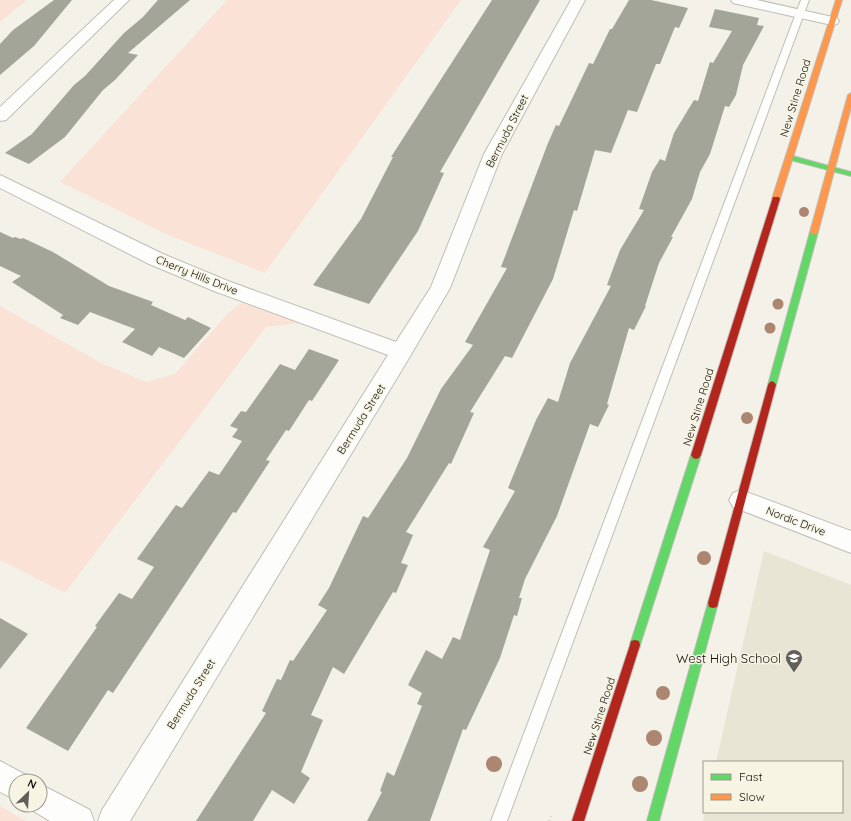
<svg xmlns="http://www.w3.org/2000/svg" width="851" height="821" font-family="Quicksand,sans-serif">
<style>
.built{fill:#e8e5d5}
.green{fill:#fae3d6}
.building{fill:#a3a598}
.lines{fill:none;stroke-linecap:round;stroke-linejoin:round}
.lane-casing{stroke:#bfbeb7;stroke-width:2}
.street-casing{stroke:#bfbeb7;stroke-width:2}
.fast-casing{stroke:#bfbeb7;stroke-width:2}
.slow-casing{stroke:#bfbeb7;stroke-width:2}
.jam-casing{stroke:#bfbeb7;stroke-width:2}
.path{stroke:#d8d8d4;stroke-width:3;stroke-dasharray:1 3.5;stroke-linecap:butt}
.lane{fill:#fdfdfc;fill-rule:evenodd}
.street{fill:#fdfdfc;fill-rule:evenodd}
.fast{fill:#63d668;fill-rule:evenodd}
.slow{fill:#ff974d;fill-rule:evenodd}
.jam{fill:#b3261e;fill-rule:evenodd}
.tree{fill:#ac8670}
.labels{text-anchor:middle;stroke-width:3;stroke-linejoin:round;paint-order:stroke}
.street-label{font-size:11px;fill:#12110c;stroke:#f7f4e4}
.near-poi-label{font-size:13px;fill:#12110c;stroke:#f7f4e4;text-anchor:end}
</style>
<rect width="100%" height="100%" fill="#f3f1e8"/>
<path class="built" d="M764,551L851,585V821H703L705,812H842V762H716Z"/>
<path class="green" d="M0,0H27L0,22Z
M227,0H461L265,273L166,234L60,182Z
M250,296L318,321L266,327L65,593L0,560V306L101,363L146,382L175,374L228,313Z
M0,806L26,821H0Z"/>
<path class="building" d="M54,0H72L34,46L0,75V44L13,30Z
M158,0H190L128,53L138,55L115,80L103,90L65,137L29,164L5,153L32,134L74,85L85,76L124,33L143,17Z
M492,0H540L440,172L444,173L418,231L369,304L313,285L361,219L393,157H391Z
M629,0H651L688,8L679,28L675,27L660,64H656L637,112L628,110L611,153L595,150L577,211L574,210L553,279L512,358L505,356L470,412L474,413L451,464L449,463L406,532L413,535L401,563L408,565L396,593L393,592L344,674L333,667L311,715L323,720L301,772L310,778L294,804L272,790L253,821H196L266,713L262,711L277,679L281,680L290,660L293,661L327,610L318,605L329,588L363,516L368,518L407,458L441,389L473,345L465,342L507,268L501,267L548,143L556,125L559,126L589,63L593,64L610,29H612Z
M715,9L759,18L757,25L764,26L743,65L736,95L729,107L725,106L710,154L700,172L692,199L671,237H673L659,263L645,306H646L634,330L629,328L607,404L609,405L598,427L590,424L557,516L525,579L519,598H522L517,616L514,615L500,658L466,730L463,729L430,821H367L382,792L380,791L387,772L394,776L422,706L417,704L422,693L408,685L426,650L442,659L453,637L460,640L490,550L483,547L515,491L508,488L536,420L548,398L558,402L570,363L611,286L607,285L620,250L644,210L639,209L652,172L660,159L665,161L674,133L694,100L698,101L710,62L713,63L732,31L709,27Z
M0,232L13,238L15,237L21,239L23,238L53,252L109,286L153,302L151,305L185,320L188,317L211,328L184,358L159,347L152,356L122,342L135,329L90,312L78,325L60,318L63,315L12,282L21,276L0,266Z
M309,349L339,360L312,401L309,400L289,431L286,430L266,460L270,461L236,513L233,512L113,693L108,690L68,751L26,728L97,627L95,626L119,593L132,599L154,567L137,559L176,505L182,508L209,471L219,475L242,441L232,437L238,429L230,426L241,411L246,412L280,364L295,370Z
M0,618L28,634L0,669Z"/>
<g class="lines">
<defs>
<path id="lane" d="M801,0H809L507,821H491Z"/>
<path id="street" d="M114,0H129L6,120L0,121V107Z
M571,0H585L502,154L450,288L409,358L130,821H98L102,810L388,355L214,291L149,264L0,188V175L163,254L228,281L396,342L431,287L484,154Z
M731,0H757L837,18L839,21L837,24L832,25L733,3Z
M741,490L851,531V553L733,507L729,500L733,493Z
M0,761L26,775L29,781H16V800L0,792Z
M40,784L90,810L94,821H50L30,809L28,805H40Z"/>
<path id="fast" d="M787,155H789L851,172V176L787,159Z
M814,229L818,232L776,385L775,387H769L768,385L810,232Z
M696,451L699,452L701,455L640,645L639,649L635,650L631,649L630,645L691,455L693,452Z
M713,598L717,599L718,603L659,821H647L708,603L709,599Z"/>
<path id="slow" d="M836,0H842L780,199L779,201H773L772,199Z
M851,93V107L818,232L814,235L810,232L848,95Z"/>
<path id="jam" d="M773,197H779L780,199L701,455L699,458L696,459L693,458L691,455Z
M772,381L775,383L776,385L718,603L717,607L713,608L709,607L708,603L768,385L769,383Z
M635,640L639,641L640,645L584,821H572L630,645L631,641Z"/>
</defs>
<use href="#lane" class="lane-casing"/>
<use href="#street" class="street-casing"/>
<use href="#fast" class="fast-casing"/>
<use href="#slow" class="slow-casing"/>
<use href="#jam" class="jam-casing"/>
<path class="path" d="M549,821L551,815"/>
<use href="#lane" class="lane"/>
<use href="#street" class="street"/>
<use href="#fast" class="fast"/>
<use href="#slow" class="slow"/>
<use href="#jam" class="jam"/>
</g>
<g class="tree">
<circle cx="804" cy="212" r="5"/>
<circle cx="778" cy="304" r="5.5"/>
<circle cx="770" cy="328" r="5.5"/>
<circle cx="747" cy="418" r="6"/>
<circle cx="704" cy="558" r="7"/>
<circle cx="663" cy="693" r="7"/>
<circle cx="654" cy="738" r="8"/>
<circle cx="494" cy="764" r="8"/>
<circle cx="640" cy="784" r="8"/>
</g>
<defs>
<symbol id="school-pin" viewBox="-11 -11 22 30"><path d="M0 17L-7.5 6A9.5 9.5 0 1 1 7.5 6Z" fill="#615f59" stroke="#f7f4e4"/><path d="M0-5L7-2L0 1L-7-2ZM-4 1L0 2.5L4 1V4Q0 6-4 4Z" fill="#fff"/></symbol>
</defs>
<g fill-rule="evenodd">
<use href="#school-pin" x="784" y="648" width="20" height="27"/>
</g>
<g class="labels">
<g class="street-label">
<text transform="translate(795 98) rotate(-73)" y="4">New Stine Road</text>
<text transform="translate(507 131) rotate(-63)" y="4">Bermuda Street</text>
<text transform="translate(197 275) rotate(22)" y="4">Cherry Hills Drive</text>
<text transform="translate(698 407) rotate(-73)" y="4">New Stine Road</text>
<text transform="translate(361 419) rotate(-58)" y="4">Bermuda Street</text>
<text transform="translate(796 521) rotate(21)" y="4">Nordic Drive</text>
<text transform="translate(191 694) rotate(-58)" y="4">Bermuda Street</text>
<text transform="translate(599 716) rotate(-72)" y="4">New Stine Road</text>
</g>
<g class="near-poi-label">
<text x="781" y="663">West High School</text>
</g>
</g>
<rect x="703" y="761" width="140" height="52" fill="#f7f4e4" stroke="#9b998e"/>
<rect x="711" y="774" width="20" height="6" fill="#63d668" stroke="#9b998e"/>
<text x="739" y="781" font-size="12" fill="#12110c">Fast</text>
<rect x="711" y="794" width="20" height="6" fill="#ff974d" stroke="#9b998e"/>
<text x="739" y="801" font-size="12" fill="#12110c">Slow</text>
<g transform="translate(28 793) rotate(25)"><circle r="19" fill="#f7f4e4" stroke="#9b998e"/>
<path d="M0-3L7 15L0 10L-7 15Z" fill="#615f59"/>
<text y="-6" font-size="11" font-weight="bold" text-anchor="middle" fill="#12110c">N</text>
</g>
</svg>
